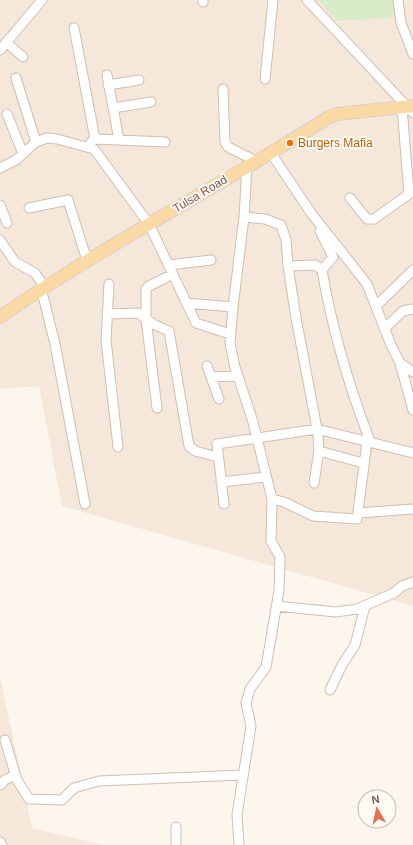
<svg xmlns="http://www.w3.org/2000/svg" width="413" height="845" font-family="Arial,sans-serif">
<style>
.residential{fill:#f5e8da}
.green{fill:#d8ecc9}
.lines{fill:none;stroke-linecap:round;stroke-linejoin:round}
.minor-casing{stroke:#d1beb0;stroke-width:11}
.major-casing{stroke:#dad1cd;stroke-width:14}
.minor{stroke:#fff;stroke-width:9}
.major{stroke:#fbd9a5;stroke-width:12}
.food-dot{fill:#e8710a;stroke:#fffaf3;stroke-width:1.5}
.labels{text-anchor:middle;stroke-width:4;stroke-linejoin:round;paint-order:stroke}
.food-label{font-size:12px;fill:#c56008;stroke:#fffaf3;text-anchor:start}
.street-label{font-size:12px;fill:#7a5c4d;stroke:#fffaf3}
</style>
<rect width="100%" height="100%" fill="#fdf6ec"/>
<path class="residential" d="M0,0H413V606L62,506L39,386L0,389Z
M0,676L32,828L103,845H0Z"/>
<path class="green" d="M318,0H398L399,5L390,18L337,21Z"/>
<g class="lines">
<defs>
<path id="minor" d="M307,0L413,113
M398,0L401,23L413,54
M203,2V0
M74,28L95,139
M6,42L23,57
M0,50L42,0
M107,75L119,140
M16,78L36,142
M265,79L273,0
M108,85L139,80
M223,89L225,142L228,147L256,161
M113,108L151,102
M7,114L23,154
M91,142L95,139L165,142
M271,153L311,213L367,284L391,345L400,363L413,372
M0,168L16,160L36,142L47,138L57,139L94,149L149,224L196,323L230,334
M350,198L367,219H374L409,194L402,107
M0,205L7,223
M29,208L68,200L87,260
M244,217L265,219L281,225L286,240L288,266L296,318L318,434L319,451L314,483
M320,231L333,257L322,270
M0,240L15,262L35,273L44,286
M169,265L211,260
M288,266L315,265L322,270C332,329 349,386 370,441
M109,284L106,340L118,447
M41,288L55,344L85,504
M186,303L233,307
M376,306L413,270
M108,314L138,313L153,324L169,331L189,446L195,451L218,457
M384,329L403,311L413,309
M400,363L413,410
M207,366L219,399
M211,377L238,376
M157,408L146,319V289L149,286L173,274
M319,451L363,463
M221,482L266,477
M272,499L284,502L313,516L357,519L367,442
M224,504L217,444L317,429L413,453
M358,513L413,509
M276,606L336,612L357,609L394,593L402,586L413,582
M330,690L342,665L355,645L365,606
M5,740L17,780L29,799L62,800L74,788L99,781L243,775
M0,785L5,780L15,775
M0,842L2,845
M176,845V827
M239,845L237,815L251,726L246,703L250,689L266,667L279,591L280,557L271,541L272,499L253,422L235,367L230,343L233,307L244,217L247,166"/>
<path id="major" d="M0,317C106,244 221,186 329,117L338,114L413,106"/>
</defs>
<use href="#minor" class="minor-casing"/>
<use href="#major" class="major-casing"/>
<use href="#minor" class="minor"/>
<use href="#major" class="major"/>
</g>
<circle class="food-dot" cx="290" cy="143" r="4"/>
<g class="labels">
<g class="food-label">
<text x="298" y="147">Burgers Mafia</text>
</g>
<g class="street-label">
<text transform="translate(200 194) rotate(-31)" y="4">Tulsa Road</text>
</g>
</g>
<g transform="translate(377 809) rotate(351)"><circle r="19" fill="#fffaf3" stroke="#cabbb1"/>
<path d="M0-3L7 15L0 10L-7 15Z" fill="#e76f51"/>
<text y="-6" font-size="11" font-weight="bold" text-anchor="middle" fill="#7a5c4d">N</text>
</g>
</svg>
